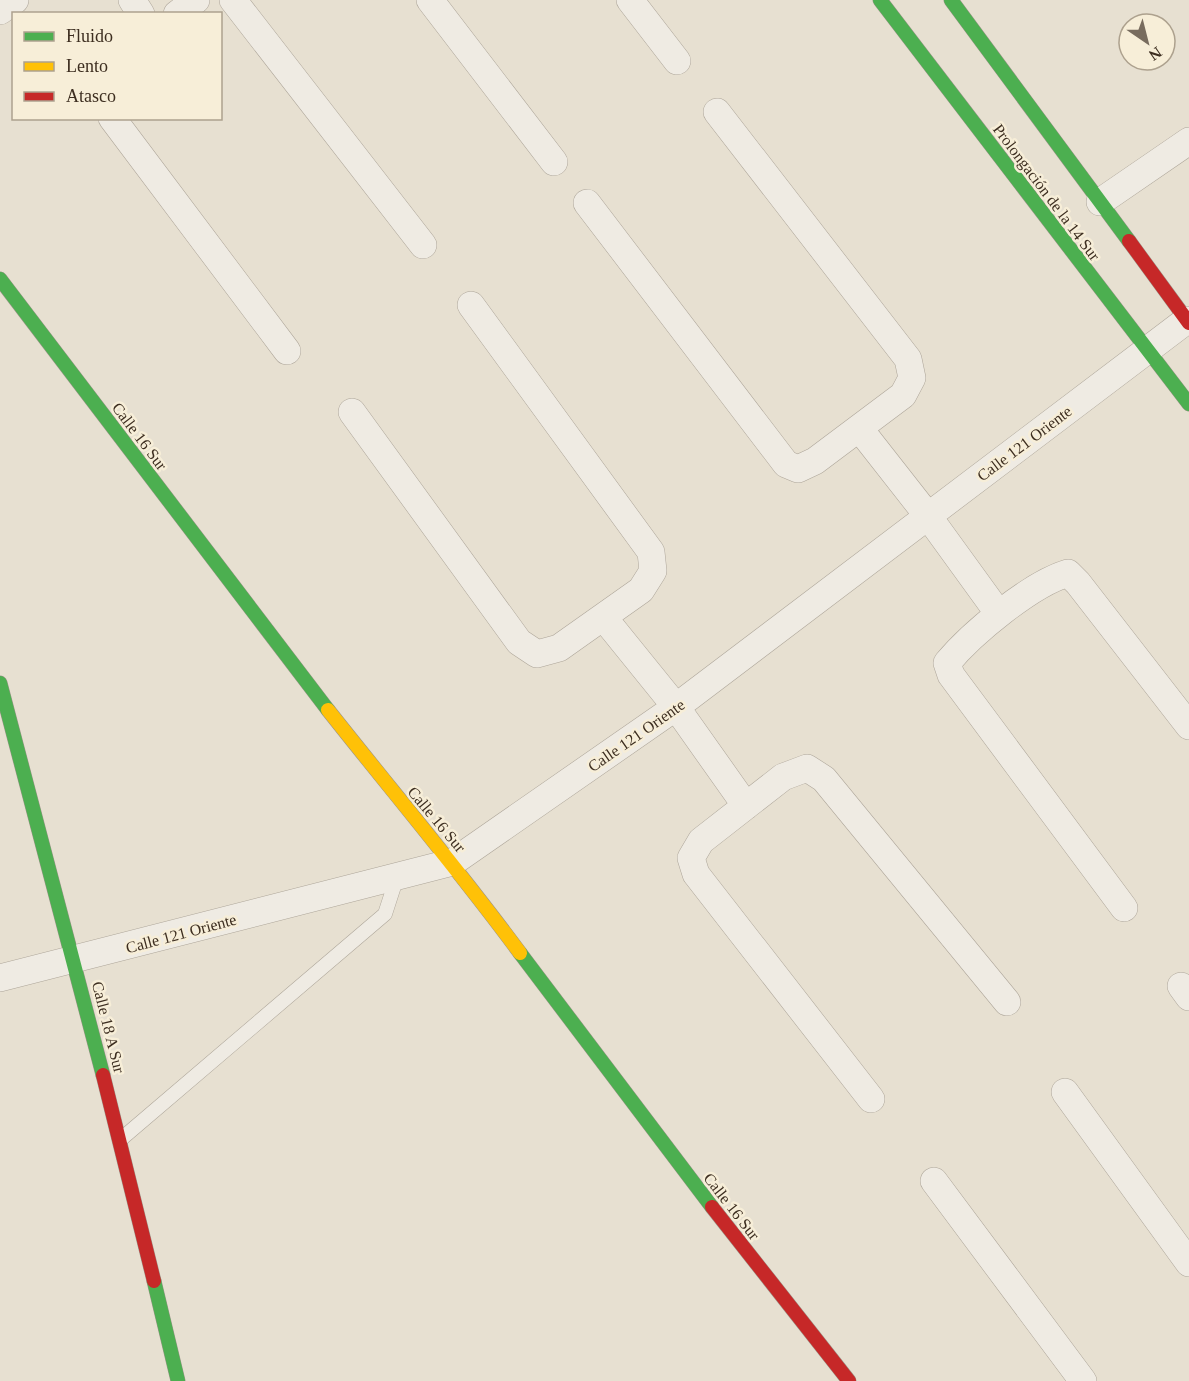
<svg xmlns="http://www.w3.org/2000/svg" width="1189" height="1381" font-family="Georgia,serif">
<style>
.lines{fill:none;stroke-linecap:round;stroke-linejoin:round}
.lane-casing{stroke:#ada599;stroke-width:15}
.street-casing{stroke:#ada599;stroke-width:28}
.fast-casing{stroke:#9c958a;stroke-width:15}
.slow-casing{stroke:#9c958a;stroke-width:15}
.jam-casing{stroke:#9c958a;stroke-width:15}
.lane{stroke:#efebe3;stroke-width:14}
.street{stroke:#efebe3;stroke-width:27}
.fast{stroke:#4caf50;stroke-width:14}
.slow{stroke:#ffc107;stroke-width:14}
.jam{stroke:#c62828;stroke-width:14}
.labels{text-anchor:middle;stroke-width:5;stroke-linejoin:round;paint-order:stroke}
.street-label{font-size:16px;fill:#3d2e20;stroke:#f7eed8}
</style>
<rect width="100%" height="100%" fill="#e7e0d1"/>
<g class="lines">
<defs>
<path id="lane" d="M120,1140L385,914L397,877"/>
<path id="street" d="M132,0L141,14
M233,0L423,245
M430,0L554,162
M630,0L677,61
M0,11L15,0
M177,14L196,0
M112,118L287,351
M1100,202L1189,141
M587,203L786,464L798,469L815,461L903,395L912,378L908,359L717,112
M352,412L519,642L537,654L559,648L641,590L653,571L651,552L471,305
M859,428L928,516L999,614
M604,618L676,707L746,806
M1124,908L951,675L947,663C972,633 1031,584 1068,573L1078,583L1189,726
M0,978L453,862L676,707L1187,320
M1181,986L1189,997
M1065,1092L1189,1263
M871,1099L696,874L691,858L701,841L783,777L807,768L824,779L1007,1002
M934,1181L1083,1381"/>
<path id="fast" d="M880,0L1189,404
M951,0L1129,241
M0,279L328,710
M0,683L103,1075
M520,953L712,1207
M154,1281L178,1381"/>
<path id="slow" d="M328,710C392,791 459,870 520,953"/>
<path id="jam" d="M1129,241L1189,323
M103,1075L154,1281
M712,1207L849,1381"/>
</defs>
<use href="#lane" class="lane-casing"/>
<use href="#street" class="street-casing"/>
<use href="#fast" class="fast-casing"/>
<use href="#slow" class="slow-casing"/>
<use href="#jam" class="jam-casing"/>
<use href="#lane" class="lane"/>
<use href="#street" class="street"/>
<use href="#fast" class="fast"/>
<use href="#slow" class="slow"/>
<use href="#jam" class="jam"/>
</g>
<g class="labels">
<g class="street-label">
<text transform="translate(1047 192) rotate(53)" y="6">Prolongación de la 14 Sur</text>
<text transform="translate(140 436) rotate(53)" y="6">Calle 16 Sur</text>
<text transform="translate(1024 443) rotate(-37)" y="6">Calle 121 Oriente</text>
<text transform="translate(636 735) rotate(-35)" y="6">Calle 121 Oriente</text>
<text transform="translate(437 819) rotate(50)" y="6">Calle 16 Sur</text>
<text transform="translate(181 933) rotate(-15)" y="6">Calle 121 Oriente</text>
<text transform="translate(109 1027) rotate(76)" y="6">Calle 18 A Sur</text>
<text transform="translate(732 1206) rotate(52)" y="6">Calle 16 Sur</text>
</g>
</g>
<rect x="12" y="12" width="210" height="108" fill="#f7eed8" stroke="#ada18e" stroke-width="1.5"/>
<rect x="24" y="32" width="30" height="9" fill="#4caf50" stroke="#ada18e" stroke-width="1.5"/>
<text x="66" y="42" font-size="18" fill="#3d2e20">Fluido</text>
<rect x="24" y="62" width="30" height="9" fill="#ffc107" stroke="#ada18e" stroke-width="1.5"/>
<text x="66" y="72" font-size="18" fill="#3d2e20">Lento</text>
<rect x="24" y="92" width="30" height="9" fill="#c62828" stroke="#ada18e" stroke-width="1.5"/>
<text x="66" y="102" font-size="18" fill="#3d2e20">Atasco</text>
<g transform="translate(1147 42) rotate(145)"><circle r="28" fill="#f7eed8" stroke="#ada18e" stroke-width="1.5"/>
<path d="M0-4.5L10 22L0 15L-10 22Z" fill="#786c5e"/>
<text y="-9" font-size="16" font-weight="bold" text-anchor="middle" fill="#3d2e20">N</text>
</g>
</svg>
